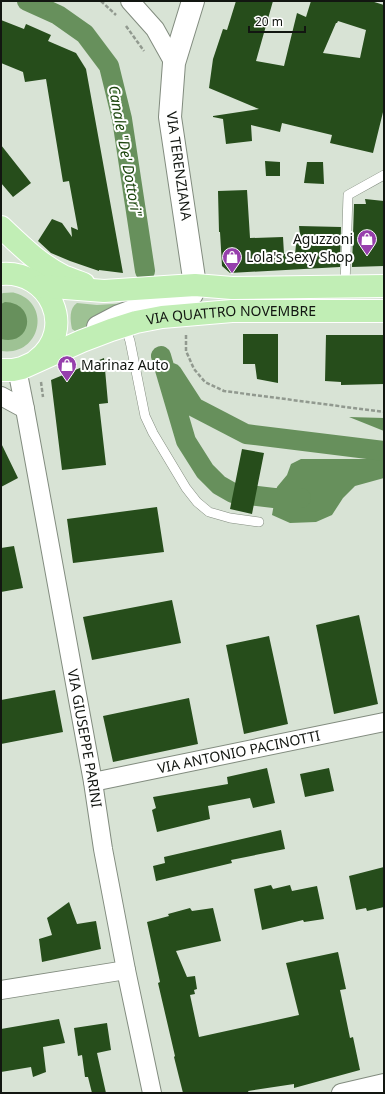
<svg xmlns="http://www.w3.org/2000/svg" width="385" height="1094" font-family="'Noto Sans',sans-serif">
<style>
.green{fill:#9ec294}
.water{fill:#67905c}
.lines{fill:none;stroke-linecap:round;stroke-linejoin:round}
.canal{stroke:#67905c;stroke-width:20}
.building{fill:#264d1b;fill-rule:evenodd}
.lane-casing{stroke:#828c7f;stroke-width:10}
.street-casing{stroke:#828c7f;stroke-width:20}
.secondary-casing{stroke:#828c7f;stroke-width:24}
.primary-casing{stroke:#fff;stroke-width:24}
.path{stroke:#91998f;stroke-width:2.5;stroke-dasharray:4 2;stroke-linecap:butt}
.lane{stroke:#fff;stroke-width:9}
.street{stroke:#fff;stroke-width:18}
.secondary{stroke:#fff;stroke-width:22}
.primary{stroke:#c1eeb5;stroke-width:22}
.labels{text-anchor:middle;stroke-width:4;stroke-linejoin:round;paint-order:stroke}
.street-label{font-size:14px;fill:#121611;stroke:#fff}
.poi-label{font-size:14px;fill:#121611;stroke:#fff;text-anchor:start}
.water-label{font-size:15px;font-style:italic;fill:#1c460e;stroke:#fff}
</style>
<rect width="100%" height="100%" fill="#d8e3d5"/>
<path class="green" d="M3,293C7,293 12,292 15,293C52,303 41,357 1,351V294Z
M77,303L97,305L129,303C113,314 94,328 75,331L72,329C70,320 69,308 77,303Z"/>
<path class="water" d="M5,302C38,303 32,347 1,339V304Z
M349,417L384,418V431Z
M301,459H384V478L355,486L343,498L332,515L316,522L290,523L272,515L277,487L287,475L291,464Z"/>
<g class="lines">
<path class="canal" d="M27,1L58,15L85,34L109,66L122,119L145,271
M161,356L186,441L205,471L219,485L233,493L274,498H301
M172,373L194,407L246,434L384,451"/>
</g>
<path class="building" d="M236,1H273L256,61L284,66L297,13L306,17L311,1H371L384,5V108L373,153L330,143L332,135L282,123L280,132L251,125L252,141L226,144L223,119L213,117V116L259,109L209,88L213,59L223,29L227,30ZM338,21L366,30L360,58L323,53L336,23H337Z
M1,20L24,29L26,24L51,35L48,41L76,53L86,69L123,273L99,270V271L70,261L51,253L38,241L52,219L62,223L72,237L71,227L78,230L69,181L63,182L46,79L25,82L23,72L1,63Z
M1,145L31,183L13,197L1,183Z
M265,161L280,162V176H266Z
M307,162H323L324,184L304,183Z
M247,190L250,238L283,237L284,254H295L297,236H300L299,226L341,227L340,267L230,273L222,266L220,232H219L218,191Z
M365,199L384,201V266L352,267L354,204H366Z
M243,334H278V383L257,379L255,364H243Z
M326,335H384V384L341,385V382L325,381Z
M104,358L108,403L99,404L106,465L62,470L51,380Z
M1,443L18,478L1,487Z
M242,449L264,453L252,514L230,509Z
M157,507L164,552L73,563L67,519Z
M14,546L23,588L1,592V548Z
M172,600L181,643L92,660L83,617Z
M359,615L378,704L334,714L316,625Z
M269,636L288,724L244,734L226,645Z
M55,690L63,732L1,744V700Z
M189,698L198,744L113,762L103,716Z
M267,768L275,803L253,808L250,798L208,806L210,819L157,832L152,810L156,808L153,797L228,784L227,777Z
M329,768L334,791L305,797L300,774Z
M281,830L285,849L231,860L232,863L156,881L153,866L165,863L164,857Z
M384,867V907L367,911L366,908L356,910L349,876Z
M271,885L273,889L290,885L292,891L317,886L324,919L304,922L303,920L262,930L254,889Z
M69,902L77,924L96,921L101,949L42,962L39,939L52,935L47,918Z
M190,908L192,911L213,908L221,941L176,951L187,977L195,976L197,989L194,990L195,994L190,995L199,1037L299,1015L286,963L338,952L346,989L340,990L350,1038L353,1037L360,1070L294,1088V1084L248,1091L249,1093H183L174,1057L175,1056L158,983L160,982L147,922L169,916L168,914Z
M59,1019L65,1043L43,1047L46,1072L33,1077L31,1067L1,1072V1029Z
M107,1023L111,1050L97,1053L106,1093H92L88,1077H85L82,1055L78,1056L74,1028Z"/>
<g class="lines">
<defs>
<path id="lane" d="M345,286L348,195L384,175
M125,326L130,341L145,416L153,433L186,488L197,502L209,512L230,518L259,522"/>
<g id="street">
<path d="M130,1L155,29L174,63"/>
<path d="M17,369L25,409"/>
<path id="s1" d="M1,396L25,409L93,782L103,849L126,970L152,1093"/>
<path id="s2" d="M93,782L384,722"/>
<path d="M1,990L126,970"/>
<path d="M341,1093L384,1083"/>
</g>
<path id="secondary" d="M98,327L119,316L143,307L181,300L192,294L195,285L170,117L174,63L193,1"/>
<g id="primary">
<path d="M1,227C20,245 39,264 63,276C70,279 77,281 84,284"/>
<path d="M1,274C50,270 77,329 37,360"/>
<path d="M40,286L104,291L195,285L232,288L384,286"/>
<path id="s3" d="M1,370H13L22,368L82,341L111,330L136,322L162,317L232,311H384"/>
</g>
</defs>
<use href="#lane" class="lane-casing"/>
<use href="#street" class="street-casing"/>
<use href="#secondary" class="secondary-casing"/>
<use href="#primary" class="primary-casing"/>
<path class="path" d="M101,1L116,15
M126,26L144,51
M186,335V351L194,369L205,382L224,391L384,412
M41,382L43,397"/>
<use href="#lane" class="lane"/>
<use href="#street" class="street"/>
<use href="#secondary" class="secondary"/>
<use href="#primary" class="primary"/>
</g>
<defs>
<symbol id="shop-pin" viewBox="-11 -11 22 30"><path d="M0 17L-7.5 6A9.5 9.5 0 1 1 7.5 6Z" fill="#963fac" stroke="#fff"/><path d="M-5-2.5h2.3a2.7 3.5 0 0 1 5.4 0H5L5.5 6h-11ZM-1.5-2.5h3a1.5 2.3 0 0 0-3 0Z" fill="#fff"/></symbol>
</defs>
<g fill-rule="evenodd">
<use href="#shop-pin" x="356" y="228" width="22" height="30"/>
<use href="#shop-pin" x="221" y="246" width="22" height="30"/>
<use href="#shop-pin" x="56" y="354" width="22" height="30"/>
</g>
<g class="labels">
<g class="street-label">
<text transform="translate(179 166) rotate(82)" y="5">VIA TERENZIANA</text>
<text dy="5" stroke="none"><textPath href="#s3" startOffset="240">VIA QUATTRO NOVEMBRE</textPath></text>
<text dy="5" stroke="none"><textPath href="#s1" startOffset="362">VIA GIUSEPPE PARINI</textPath></text>
<text dy="5" stroke="none"><textPath href="#s2" startOffset="149">VIA ANTONIO PACINOTTI</textPath></text>
</g>
<g class="poi-label">
<text x="353" y="244" text-anchor="end">Aguzzoni</text>
<text x="246" y="262">Lola's Sexy Shop</text>
<text x="81" y="370">Marinaz Auto</text>
</g>
<g class="water-label">
<text transform="translate(125 151) rotate(80)" y="5">Canale "De' Dottori"</text>
</g>
</g>
<rect width="385" height="1094" fill="none" stroke="#121611" stroke-width="4"/>
<path d="M249 26v6h56v-6" fill="none" stroke="#121611" stroke-width="2"/>
<text x="255" y="26" font-size="12" fill="#121611" stroke="#ffffff" stroke-width="3" paint-order="stroke">20 m</text>
</svg>
